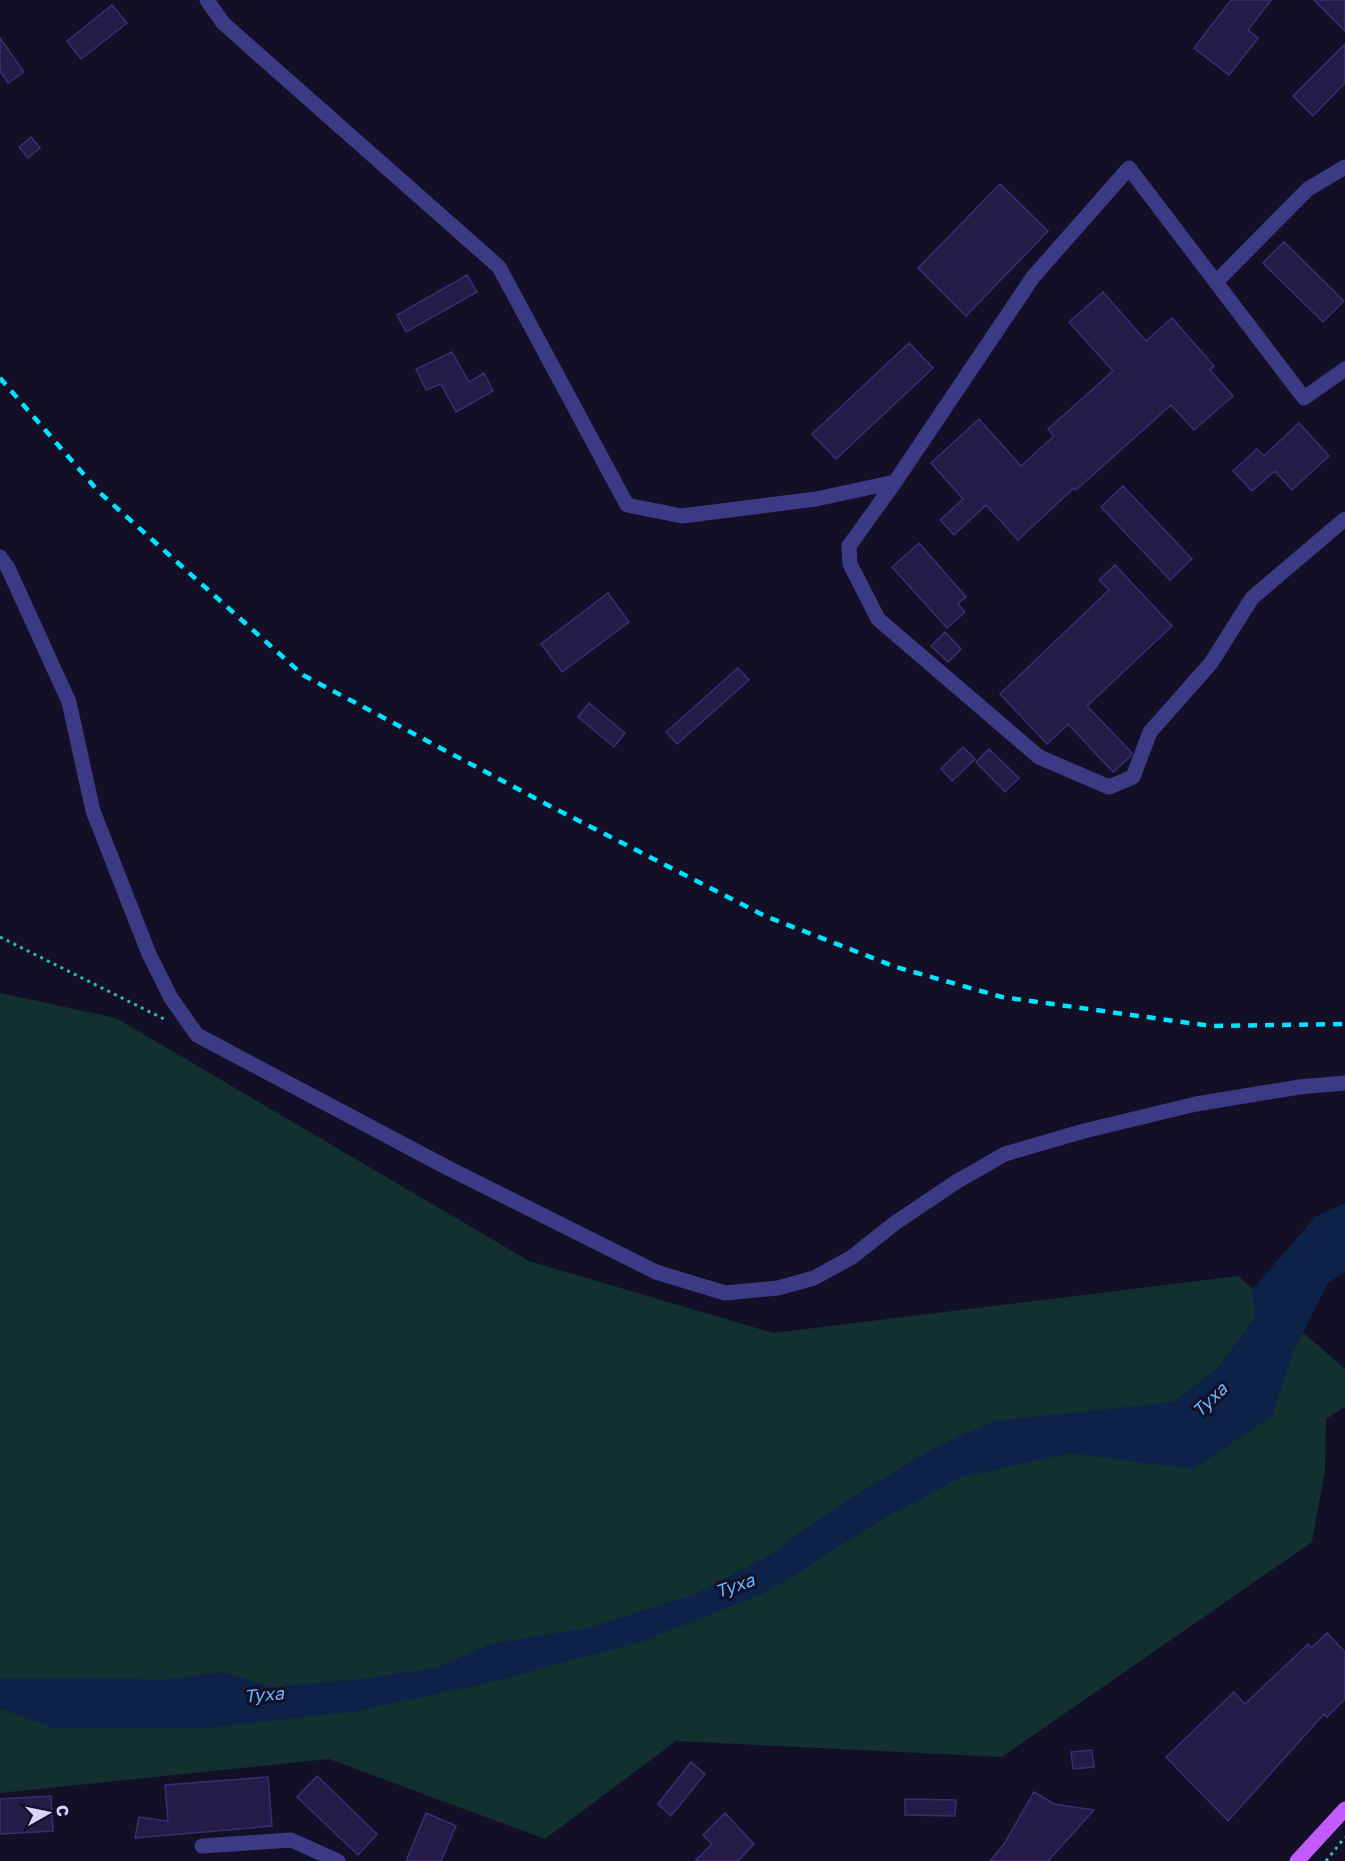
<svg xmlns="http://www.w3.org/2000/svg" width="1345" height="1861" font-family="'Golos Text',sans-serif">
<style>
.green{fill:#12302f}
.water{fill:#0c2248}
.building{fill:#241b47;stroke:#3b2d73;stroke-width:1.5}
.lines{fill:none;stroke-linecap:round;stroke-linejoin:round}
.path{stroke:#2fb8b0;stroke-width:3;stroke-dasharray:3 4.5;stroke-linecap:butt}
.minor{stroke:#3d3a85;stroke-width:15}
.major{stroke:#c25bff;stroke-width:15}
.rail{stroke:#00e5ff;stroke-width:4.5;stroke-dasharray:9 8;stroke-linecap:butt}
.labels{text-anchor:middle;stroke-width:6;stroke-linejoin:round;paint-order:stroke}
.water-label{font-size:18px;font-style:italic;fill:#62b6ff;stroke:#130f26}
</style>
<rect width="100%" height="100%" fill="#130f26"/>
<path class="green" d="M0,993L116,1018L529,1261L773,1333L1238,1276L1345,1369V1407L1326,1419L1325,1470L1312,1542L1002,1757L676,1741L545,1839L329,1759L0,1793Z"/>
<path class="water" d="M1345,1203V1272L1328,1283L1293,1352L1273,1415L1193,1469L1070,1453L962,1477L884,1518L769,1591L643,1641L488,1683L357,1711L209,1728H53L0,1708V1679L92,1678L163,1680L222,1672L272,1687L361,1679L436,1668L490,1644L588,1628L693,1595L763,1559L839,1505L934,1448L994,1421L1173,1402L1217,1368L1255,1318L1252,1290L1315,1217Z"/>
<path class="building" d="M1231,0H1271L1248,30L1258,38L1229,75L1194,48Z
M1314,0H1345V31Z
M112,5L127,23L81,59L67,41Z
M0,38L24,72L8,83L0,71Z
M1345,44V83L1313,116L1293,96Z
M31,137L40,148L28,158L19,147Z
M1000,184L1048,231L966,316L918,268Z
M1284,242L1344,301L1323,322L1263,263Z
M467,275L477,292L406,332L397,315Z
M1103,292L1146,341L1172,318L1214,366L1210,370L1233,396L1194,430L1171,405L1076,490L1074,488L1018,540L986,505L954,535L940,520L963,499L931,463L979,419L1021,466L1054,436L1048,429L1113,371L1069,322Z
M909,343L933,368L836,459L812,434Z
M452,352L469,382L484,373L493,391L456,412L441,384L426,390L416,369Z
M1299,423L1329,456L1292,490L1275,471L1252,491L1233,471L1257,449L1264,456Z
M1123,486L1192,559L1170,580L1101,507Z
M919,543L966,597L958,604L965,612L947,628L892,567Z
M1115,565L1172,626L1087,706L1132,753L1130,757L1113,772L1068,724L1047,744L1000,694L1109,590L1099,580Z
M608,593L629,622L562,672L541,644Z
M945,632L961,649L948,662L931,646Z
M738,668L749,680L677,744L666,732Z
M589,703L625,733L614,747L578,717Z
M963,747L975,759L952,781L941,769Z
M989,749L1019,778L1005,792L976,762Z
M1327,1633L1345,1652V1699L1327,1717L1324,1714L1228,1821L1166,1757L1234,1692L1245,1704L1308,1644L1311,1648Z
M1092,1750L1094,1767L1073,1769L1071,1752Z
M691,1762L705,1774L671,1816L658,1804Z
M317,1776L377,1834L358,1855L297,1797Z
M268,1777L272,1826L135,1838L139,1817L168,1821L165,1785Z
M1034,1792L1054,1804L1094,1810L1048,1861H990L1004,1844Z
M51,1796L53,1831L0,1834V1799Z
M905,1799L956,1800L955,1816L905,1815Z
M426,1813L456,1826L441,1861H406Z
M725,1813L754,1844L738,1861H695L712,1844L703,1835Z"/>
<g class="lines">
<path class="path" d="M0,937L166,1020
M1326,1861L1345,1837"/>
<path class="minor" d="M207,0L223,23L499,267L627,505L682,516L816,499L895,482
M1216,282L1308,189L1345,167
M1345,369L1304,398L1129,168L1033,277L895,482L849,546L850,564L878,619L1039,757L1109,787L1133,777L1150,732L1211,663L1252,598L1345,519
M0,557L8,568L69,702L93,811L149,954L171,998L197,1035L448,1168L656,1272L725,1293L778,1288L814,1278L852,1257L895,1223L956,1182L1005,1154L1084,1131L1196,1104L1299,1087L1345,1083
M202,1846L291,1840L338,1861"/>
<path class="major" d="M1297,1861L1345,1809"/>
<path class="rail" d="M0,378L99,492L303,675L548,805L765,916L896,967L1002,997L1211,1026L1345,1024"/>
</g>
<g class="labels">
<g class="water-label">
<text transform="translate(1210 1400) rotate(-44)" y="6">Туха</text>
<text transform="translate(735 1586) rotate(-19)" y="6">Туха</text>
<text transform="translate(264 1695) rotate(-5)" y="6">Туха</text>
</g>
</g>
<g transform="translate(48 1813) rotate(81)" stroke="#130f26" stroke-width="4.5" paint-order="stroke">
<path d="M0-4.5L10 22L0 15L-10 22Z" fill="#d9d4ff"/>
<text y="-9" font-size="16" font-weight="bold" text-anchor="middle" fill="#d9d4ff">С</text>
</g>
</svg>
